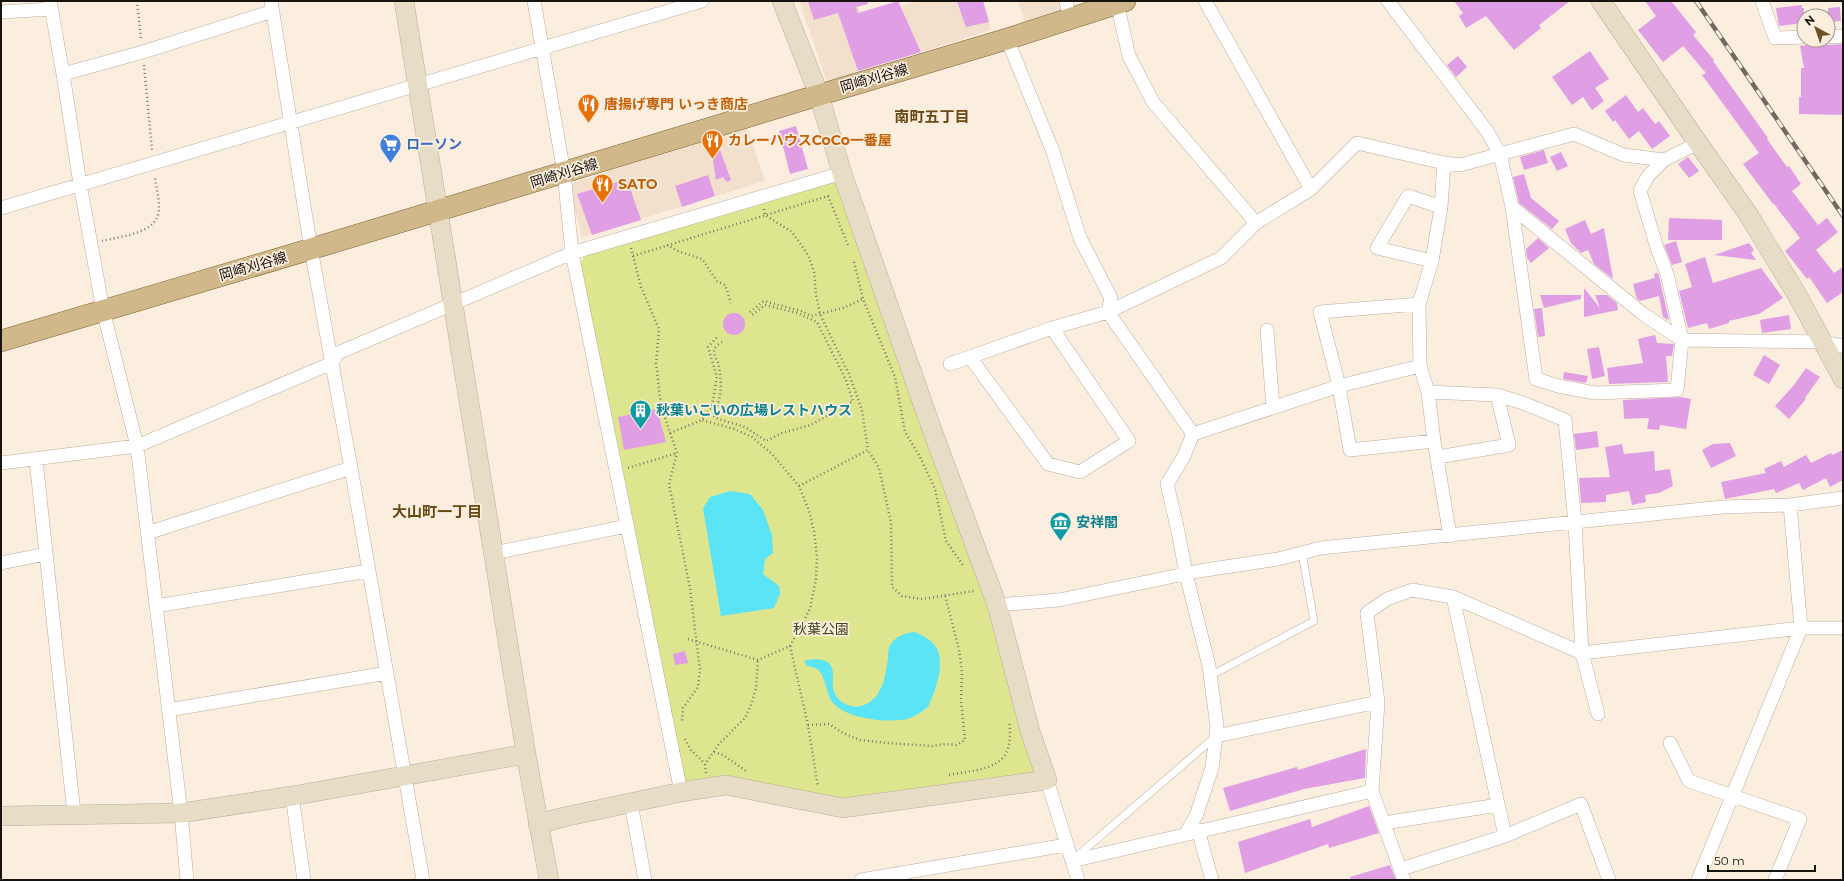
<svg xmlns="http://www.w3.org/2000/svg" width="1844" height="881" font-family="Montserrat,'Noto Sans JP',sans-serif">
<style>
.built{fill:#f3e0cc}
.green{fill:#dde58e}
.water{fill:#5ae4f6}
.building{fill:#e09ee4}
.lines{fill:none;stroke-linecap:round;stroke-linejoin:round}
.lane-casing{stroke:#b9ad9f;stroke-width:8}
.street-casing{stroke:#b9ad9f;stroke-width:14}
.secondary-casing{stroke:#b9ad9f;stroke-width:20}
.primary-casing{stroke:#7a602d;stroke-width:22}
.path{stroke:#80786f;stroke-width:2.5;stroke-dasharray:1 3;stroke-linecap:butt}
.lane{stroke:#fff;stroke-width:7}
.street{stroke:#fff;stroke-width:13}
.secondary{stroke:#e7dcc5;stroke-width:19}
.primary{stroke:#d0b88b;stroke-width:21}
.rail-casing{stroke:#716961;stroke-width:4.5}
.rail{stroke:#fbeedf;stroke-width:3;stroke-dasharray:9;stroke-linecap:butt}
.labels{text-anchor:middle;stroke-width:3.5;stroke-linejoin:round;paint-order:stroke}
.street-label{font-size:14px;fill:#17130e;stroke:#fbeedf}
.food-label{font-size:14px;font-weight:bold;fill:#c56008;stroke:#fbeedf;text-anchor:start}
.shop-label{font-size:14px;font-weight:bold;fill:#366cbe;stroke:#fbeedf;text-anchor:start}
.culture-label{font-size:14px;font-weight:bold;fill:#0d838f;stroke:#fbeedf;text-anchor:start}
.park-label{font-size:14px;fill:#40431b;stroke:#fbeedf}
.neighbourhood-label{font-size:15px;font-weight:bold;fill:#694914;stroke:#fbeedf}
</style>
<rect width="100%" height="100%" fill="#fbeedf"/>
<path class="built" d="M799,1H857L860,12L840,17L859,74L826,80Z
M917,1H983L991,30L921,52L900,7Z
M1018,1H1060L1063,11L1025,23Z
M747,126L765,181L582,237L568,185L695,141Z"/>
<path class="green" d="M837,181L929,435L986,603L993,611L1036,770L1034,775L842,803L690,785L684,780L580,263L585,256Z"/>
<path class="water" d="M730,491L750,494L763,510L772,535L773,553L765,559L763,574L779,586L780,594L774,608L721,616L703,508L710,497Z
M914,632C923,635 935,642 938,651C944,669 935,691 928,707C922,711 915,717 907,719C888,723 848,719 834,704C822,691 829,667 807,666L804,661C816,658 832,657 833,673C833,679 832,686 834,692C838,703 853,710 864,705C883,698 885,676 888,659C888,654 888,647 891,644C896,636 905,633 914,632Z"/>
<path class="building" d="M808,1H867L868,4L856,7L858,13L898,1L921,52L858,71L838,13L814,20Z
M957,1H983L989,22L966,27Z
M1454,1H1570L1539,25L1541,28L1514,50L1486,16L1466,28L1459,16L1463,13Z
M1645,1H1671L1696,32L1693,35L1714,60L1713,61L1768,138L1767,139L1787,167L1789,166L1801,184L1792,191L1818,225L1827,218L1838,232L1816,250L1834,273L1843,267V292L1827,303L1809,277L1807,279L1785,251L1800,238L1774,204H1773L1743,164L1759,153L1702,75L1706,73L1683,46L1663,62L1638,30L1656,16Z
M1802,5V8H1804V23L1779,26L1776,8Z
M1840,7L1841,21L1828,22V8Z
M1823,43L1828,45L1843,44V115L1799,114V97H1801V68H1804L1800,46Z
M1590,51L1609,79L1595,88L1604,101L1592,110L1583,97L1572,105L1552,77Z
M1458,56L1467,67L1456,77L1447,65Z
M1626,95L1638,112L1643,108L1655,124L1659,121L1670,136L1652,149L1639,131L1629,139L1615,120L1613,122L1605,111Z
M796,126L808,169L790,174L779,131Z
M716,139L731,180L727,182L723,177L716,180L713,160L708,153L711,152L709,141Z
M1544,150L1548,163L1524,170L1520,157Z
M1561,152L1568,166L1557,171L1550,157Z
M1688,157L1699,171L1689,178L1678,164Z
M1524,174L1531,198L1559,221L1552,229L1519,203L1513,177Z
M708,175L715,196L682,207L675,186Z
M627,179L641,220L592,235L577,194Z
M1669,218L1722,220V240H1668Z
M1585,220L1591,234L1604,228L1613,279L1594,264L1588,250L1581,253L1571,243L1565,229Z
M1538,238L1549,248L1531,263L1527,258L1526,249Z
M1676,241L1682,262L1672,265L1664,245Z
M1749,243L1754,250L1751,253L1756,260L1714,255Z
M1705,257L1713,283L1761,268L1783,298L1759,314L1729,321V323L1709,329L1707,323L1688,328L1679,291L1692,287L1685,264Z
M1658,273L1659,276L1669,320L1663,317L1659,296L1640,301L1637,299L1633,284L1655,278L1654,274Z
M1584,288L1600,308L1595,295H1607L1617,303L1618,310L1584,317Z
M1540,295H1581V299L1544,308Z
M1542,308L1545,336L1538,337L1534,309Z
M723 324a11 11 0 1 1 22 0a11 11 0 1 1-22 0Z
M1789,315L1791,329L1762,333L1760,320Z
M1655,335L1657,343L1674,344L1672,356H1666L1668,382L1609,384L1607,368L1643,363L1638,339Z
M1599,347L1605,376L1592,379L1587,349Z
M1764,355L1780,365L1769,384L1753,375Z
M1806,368L1820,377L1805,398L1806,399L1789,419L1775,406L1794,385Z
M1564,372L1588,376L1586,383L1563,379Z
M1681,397L1691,399L1686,429L1660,425L1659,430L1647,429L1649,418L1624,419L1623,400Z
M657,409L666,442L624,450L618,417Z
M1597,431L1599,447L1576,450L1574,434Z
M1730,443L1736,456L1711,468L1702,450L1713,444Z
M1622,444L1624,454L1654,451L1655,471L1670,469L1673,486L1659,493L1645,495L1646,502L1632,505L1629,491L1606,495V502L1581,503L1579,478L1610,477L1605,447Z
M1843,450V480L1830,487L1826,478L1803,490L1799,483L1776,493L1774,489L1725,499L1721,482L1766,473L1764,469L1781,461L1784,467L1806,455L1811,463L1831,453L1832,455Z
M685,651L688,663L675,665L673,654Z
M1366,749L1365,778L1304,789L1230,811L1223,788L1297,767L1298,770Z
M1369,806L1379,833L1329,848L1328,844L1245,873L1238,842L1310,819L1312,827Z
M1390,865L1396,880H1351L1350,877Z"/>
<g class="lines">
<defs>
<path id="lane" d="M1210,676L1314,621L1302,553
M1075,858L1215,737"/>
<path id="street" d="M50,1L63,74L80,184L103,310L137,446L181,813L187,880
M271,1L311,249L351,468L423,880
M534,1L564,173L572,253L681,792
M1066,1L1070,20
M1205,1L1311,189
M1388,1L1487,131L1500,154L1512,207L1643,314L1682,340L1822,342L1843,346
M1762,1L1775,38L1804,37
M1117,3L1129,56L1153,102L1256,223
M1,12L51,9
M1828,37L1843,36
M1007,39L1052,149L1080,238L1111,298L1108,312L1193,434L1183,458L1167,484L1178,531L1186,574L1209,666L1217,727L1212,768L1196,816L1186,833
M63,74L143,52L273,11
M1512,207L1536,379L1558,386L1595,393L1677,390L1682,340L1667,274L1657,248L1640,191L1648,176L1664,160
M1,208L702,1
M1432,261L1377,248L1408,196L1441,207
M1419,304L1320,312L1339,386L1350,450L1434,441
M1267,330L1273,408
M970,357L1048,464L1080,472L1129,441L1052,328
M950,364L1052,328L1108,312L1221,258L1256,223L1311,189L1357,143L1444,163
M1420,366L1419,304L1432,261L1441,207L1444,163L1460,165L1574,134L1624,155L1664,160L1698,143
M1428,392L1497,395L1523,403L1565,420L1575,523L1582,653L1598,714
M1193,434L1339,386L1420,366L1428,392L1434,441L1450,536
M1438,457L1509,445L1497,395
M36,460L74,814
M1,463L137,446L332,363L338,353L572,253L842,173
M147,533L351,468
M494,553L627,526
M1,563L46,554
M1453,597L1505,836
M997,605L1059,600L1199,571L1278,559L1321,548L1723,507L1790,505L1843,498
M156,606L368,571
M1378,702L1367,613L1387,599L1412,590L1453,597L1582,653L1801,628L1790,505
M168,710L387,673
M1216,736L1378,702L1372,791
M1670,743L1689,781L1800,819L1775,880
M1047,780L1078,880
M292,796L304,880
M631,803L645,880
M1384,823L1498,805
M1198,830L1212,880
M1072,861L1372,791L1404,880
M1401,869L1505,836L1581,804L1609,880
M861,880L1066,845
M1698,880L1801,628H1843"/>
<path id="secondary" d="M404,1L526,754L549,880
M1601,1L1689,130L1748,214L1796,293L1843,379
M1,816L181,813L292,796L526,754
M538,824L564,817L681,792L726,785L843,808L1047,780L1030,731L997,605L931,427L842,173L819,95L782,1"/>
<path id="primary" d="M1,341L311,249L819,95L1007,39L1125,1"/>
</defs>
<use href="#lane" class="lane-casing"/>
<use href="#street" class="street-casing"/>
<use href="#secondary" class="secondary-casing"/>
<use href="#primary" class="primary-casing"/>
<path class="path" d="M137,1L141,38
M144,65L152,150
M764,209L765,215L792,232L808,255L814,271L816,295L820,314L849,374L862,410L868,450
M102,241C121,236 159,234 159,208C159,197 156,187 155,177
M667,245L680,252L702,259L717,281L725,285L731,303
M631,248L641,287L659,329L656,363L661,406L677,453L669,484L690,588L700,670L698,687L683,708L682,722
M633,256L828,196L848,245
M854,262L863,299L895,377L905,432L919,455L935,489L946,541L963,565
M750,312L764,301L801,311L811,316L843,308L863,299
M722,342C719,344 714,347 714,351C714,356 718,361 719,366C722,386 722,397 713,415L715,418L745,427L766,441L782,433L811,425L853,401L845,378L817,322L797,313L765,305L752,315
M670,433L702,420L712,406L717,377L708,347L717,337
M628,468L677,453
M799,486L868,450L879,468L891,522L892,587L902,596L922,599L974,591
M688,639L758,660L790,646L810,609L816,579L817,557L814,531L809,511L799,486L771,453L752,437L734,429L702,420
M790,646L808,725L818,787
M808,725L829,724L843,733L860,740L887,743L932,746L946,744L956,745L965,740L961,701L962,672L959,650L945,595
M685,739L691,750L705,764
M714,752L723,755L746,771
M706,773L705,764L719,744L745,718L751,705L756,688L758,660
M949,775C987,768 1016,769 1009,721"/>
<use href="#lane" class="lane"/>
<use href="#street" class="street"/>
<use href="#secondary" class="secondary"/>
<use href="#primary" class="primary"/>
<defs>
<path id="rail" d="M1696,1L1843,216"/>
</defs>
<use href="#rail" class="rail-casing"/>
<use href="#rail" class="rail"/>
</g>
<defs>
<symbol id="restaurant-pin" viewBox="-11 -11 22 30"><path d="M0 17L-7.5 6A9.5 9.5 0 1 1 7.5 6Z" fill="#e8710a" stroke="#fbeedf"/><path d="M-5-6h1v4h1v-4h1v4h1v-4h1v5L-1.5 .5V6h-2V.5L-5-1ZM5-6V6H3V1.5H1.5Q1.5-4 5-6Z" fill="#fff"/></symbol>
<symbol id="supermarket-pin" viewBox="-11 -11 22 30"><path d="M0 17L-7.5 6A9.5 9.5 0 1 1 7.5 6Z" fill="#3f7fe0" stroke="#fbeedf"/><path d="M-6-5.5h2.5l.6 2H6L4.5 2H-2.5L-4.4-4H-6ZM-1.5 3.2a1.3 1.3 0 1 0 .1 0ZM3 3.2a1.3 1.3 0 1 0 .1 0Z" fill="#fff"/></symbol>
<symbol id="building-pin" viewBox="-11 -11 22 30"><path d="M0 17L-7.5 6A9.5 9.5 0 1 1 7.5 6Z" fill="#0f9aa8" stroke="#fbeedf"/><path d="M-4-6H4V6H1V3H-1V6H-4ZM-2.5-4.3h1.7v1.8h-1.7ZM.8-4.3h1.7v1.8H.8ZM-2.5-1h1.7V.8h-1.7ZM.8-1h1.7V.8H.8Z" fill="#fff"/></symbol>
<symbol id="museum-pin" viewBox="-11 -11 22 30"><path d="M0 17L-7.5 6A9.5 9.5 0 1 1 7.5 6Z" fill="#0f9aa8" stroke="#fbeedf"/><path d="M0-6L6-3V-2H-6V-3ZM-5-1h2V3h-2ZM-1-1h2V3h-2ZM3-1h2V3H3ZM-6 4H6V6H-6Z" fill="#fff"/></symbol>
</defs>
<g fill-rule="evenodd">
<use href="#restaurant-pin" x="576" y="92" width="25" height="34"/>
<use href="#restaurant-pin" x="700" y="128" width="25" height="34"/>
<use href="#supermarket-pin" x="378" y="132" width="25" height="34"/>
<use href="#restaurant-pin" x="590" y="172" width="25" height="34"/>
<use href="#building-pin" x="628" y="398" width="25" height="34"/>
<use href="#museum-pin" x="1048" y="510" width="25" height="34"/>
</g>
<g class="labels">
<g class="street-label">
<text transform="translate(874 78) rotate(-16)" y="5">岡崎刈谷線</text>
<text transform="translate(564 173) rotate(-17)" y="5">岡崎刈谷線</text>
<text transform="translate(253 266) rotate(-16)" y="5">岡崎刈谷線</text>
</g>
<g class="food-label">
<text x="604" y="109">唐揚げ専門 いっき商店</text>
<text x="728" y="145">カレーハウスCoCo一番屋</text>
<text x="618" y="189">SATO</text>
</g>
<g class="shop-label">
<text x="406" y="149">ローソン</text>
</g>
<g class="culture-label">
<text x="656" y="415">秋葉いこいの広場レストハウス</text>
<text x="1076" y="527">安祥閣</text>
</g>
<g class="park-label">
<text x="821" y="634">秋葉公園</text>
</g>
<g class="neighbourhood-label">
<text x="932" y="122">南町五丁目</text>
<text x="437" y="517">大山町一丁目</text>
</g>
</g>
<rect width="1844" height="881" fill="none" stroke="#17130e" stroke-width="4"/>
<g transform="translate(1816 28) rotate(320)"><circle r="19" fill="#fbeedf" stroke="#a0968b"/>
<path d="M0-3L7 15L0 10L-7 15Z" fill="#6d4f23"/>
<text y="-6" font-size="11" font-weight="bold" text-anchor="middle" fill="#17130e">N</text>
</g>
<path d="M1708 865v6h107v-6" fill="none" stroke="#17130e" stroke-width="2"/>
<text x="1714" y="865" font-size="12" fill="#17130e" stroke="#fbeedf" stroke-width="3" paint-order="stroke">50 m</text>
</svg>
